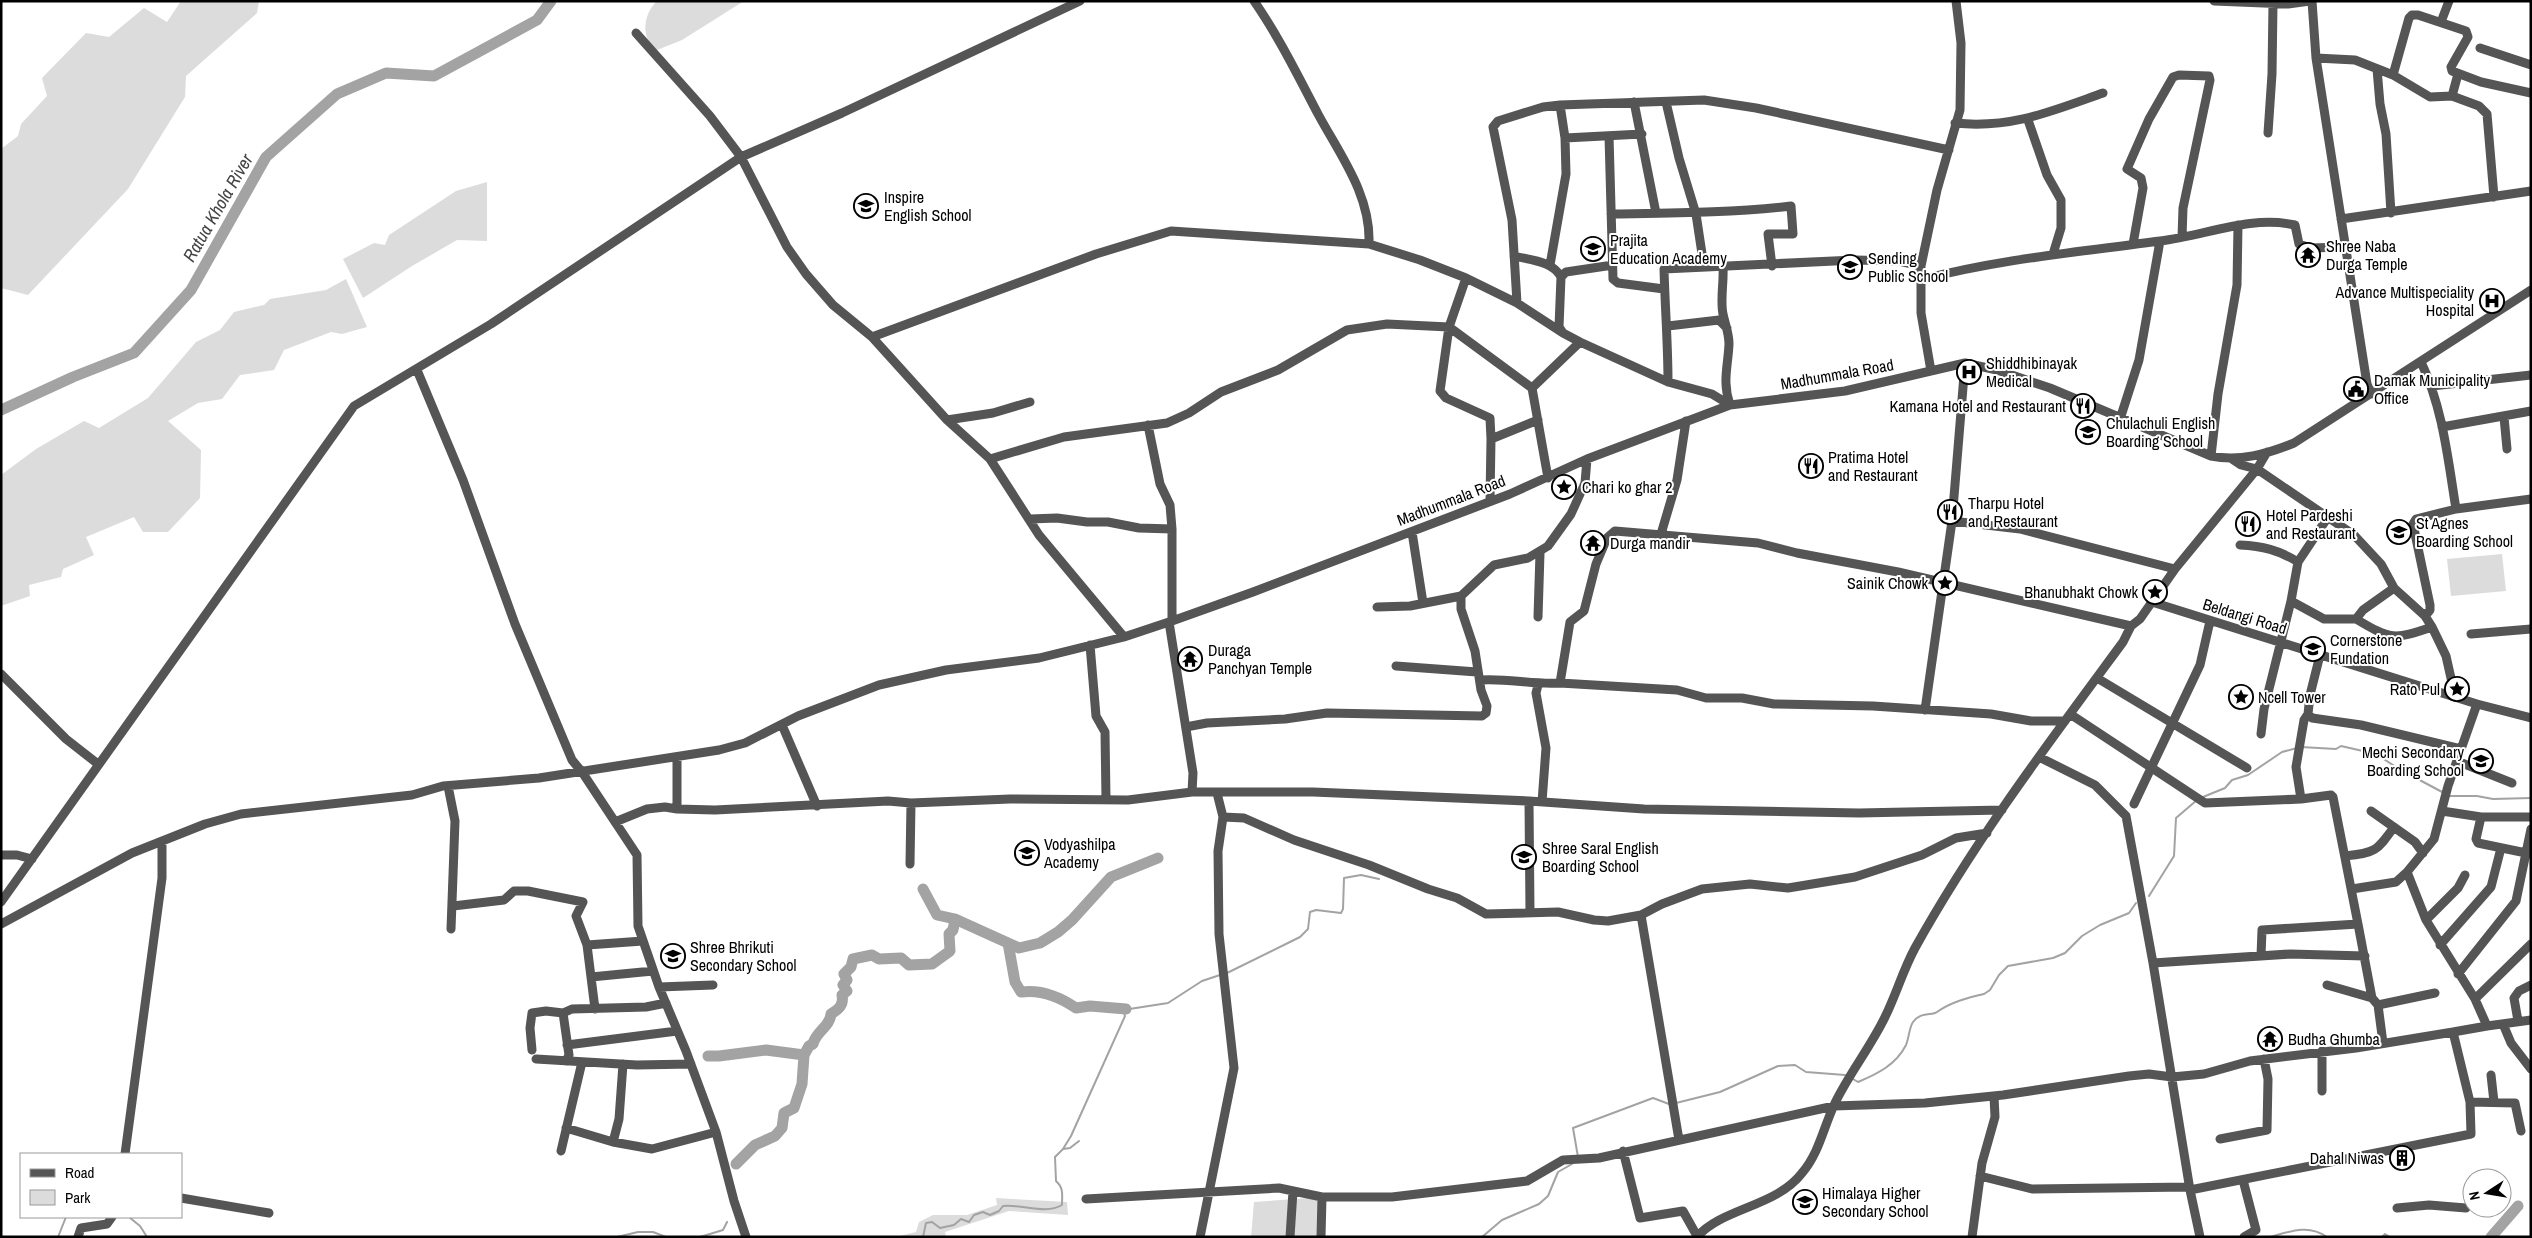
<svg xmlns="http://www.w3.org/2000/svg" width="2532" height="1238" font-family="'Archivo Narrow',sans-serif">
<style>
.green{fill:#dcdcdc}
.lines{fill:none;stroke-linecap:round;stroke-linejoin:round}
.stream{stroke:#a3a3a3;stroke-width:2}
.river{stroke:#a3a3a3;stroke-width:11}
.minor{stroke:#555;stroke-width:9}
.labels{text-anchor:middle;stroke-width:4;stroke-linejoin:round;paint-order:stroke}
.poi-label{font-size:16px;fill:#000;stroke:#fff;text-anchor:start}
.street-label{font-size:16px;fill:#000;stroke:#fff}
.water-label{font-size:18px;font-style:italic;fill:#444;stroke:#fff}
</style>
<rect width="100%" height="100%" fill="#fff"/>
<path class="green" d="M181,1H259L257,13L186,76L185,97L128,189L28,295L1,288V149L18,136L21,124L47,96L42,78L86,33L109,37L144,8L167,22Z
M657,1H744L682,40L657,50C640,39 643,14 657,1Z
M487,182V241L457,240L412,266L363,298L343,259L374,243L385,245L389,235L456,191Z
M346,279L367,327L342,334L331,332L284,350L274,370L240,375L222,399L198,403L168,421L201,450L200,498L168,532H143L134,517L86,537L94,555L63,569L61,577L29,585L30,596L1,606V475L36,449L84,421L99,428L148,398L196,342L220,330L234,312L264,305L270,299L326,290Z
M2502,554L2506,591L2451,596L2447,559Z
M1322,1197L1321,1237H1251L1254,1202Z
M996,1198L1067,1202L1068,1215L1009,1211L945,1232L946,1237H896L916,1232L919,1222L933,1215H967L997,1205Z"/>
<g class="lines">
<path class="stream" d="M2301,747L2336,749L2341,746L2376,754L2399,769L2444,793
M2450,796H2477L2493,799L2531,798
M2203,797L2225,788L2232,780L2248,775L2282,752L2297,748
M2149,896L2174,856L2176,818L2197,800
M1227,973L1300,937L1308,929L1310,912L1316,910L1341,913L1343,909L1344,878L1361,875L1379,879
M1853,1079L1858,1082C1877,1074 1896,1065 1906,1045C1909,1038 1909,1028 1913,1022C1921,1011 1932,1016 1937,1012C1951,1002 1967,998 1984,994L1990,990L1999,975L2008,966L2053,958L2065,953L2082,936L2100,925L2129,913L2136,903
M1676,1103L1720,1092L1778,1066L1795,1065L1806,1072L1845,1075
M1063,1149L1071,1136L1125,1016L1123,1010L1168,1003L1202,981L1220,975
M1578,1157L1573,1128L1653,1098L1669,1104
M129,1217L140,1226L147,1237
M58,1237L66,1217
M617,1237L638,1232H653L666,1237
M700,1237L723,1230L727,1222
M923,1237L926,1223L932,1222L940,1228L954,1225L961,1219L969,1222L974,1215L983,1212L990,1215L999,1211L1003,1206C1023,1204 1045,1215 1062,1205C1062,1195 1064,1188 1056,1181L1055,1157L1063,1149L1070,1148L1079,1141
M1482,1237L1502,1220L1539,1204L1548,1196L1558,1172L1572,1164
M2270,1237C2291,1231 2309,1224 2327,1237
M2345,1237H2352
M2382,1237L2385,1234L2390,1237"/>
<path class="river" d="M1,410L73,377L134,353L191,290L266,157L337,94L386,73L434,76L537,20L551,1
M923,889L937,915L955,919L1008,943L1015,982L1021,992C1042,989 1060,997 1076,1008L1090,1006L1126,1009
M1008,943L1019,948L1040,943L1058,932L1072,920L1111,877L1158,858
M708,1056H719L766,1050L804,1055
M736,1164L755,1145L775,1136L782,1128L784,1113L794,1108L802,1084L804,1055L809,1046L813,1044C816,1031 830,1027 831,1014C839,1009 844,1005 842,995L847,991L843,985L847,980L844,974L851,967L853,959L872,955L879,959L901,958L909,965L932,964L950,951L949,934L953,930L955,919
M2491,1237L2518,1206"/>
<path class="minor" d="M1254,1C1279,37 1298,76 1318,114C1340,155 1371,195 1369,244
M2214,1L2288,4L2310,1
M2312,1L2316,58L2367,384L2371,394
M2441,22L2449,1
M636,33L710,116L741,157L787,247L806,274L833,305L872,337L947,420L990,459L1039,535L1124,637
M2480,48L2531,65
M2316,58L2355,60L2393,75L2430,97L2452,96L2479,106L2487,114L2494,197
M2377,69L2380,104L2386,134L2391,213
M2393,75L2409,18L2412,15H2418L2466,31L2468,37L2451,67L2452,71L2481,82L2531,93
M2452,96L2458,74
M1634,102L1656,213
M1666,102L1679,158L1696,214L1704,267
M1564,105H1560L1565,138
M2028,120L2047,175L2061,200V228L2053,254
M1955,123C2011,129 2052,111 2103,93
M2268,133L2272,74L2273,4
M1609,136L1613,279L1618,283L1664,289
M1611,214C1671,213 1731,213 1791,206L1793,234H1768L1772,266
M2341,219L2531,191
M2133,244L2143,188L2141,178L2127,169L2149,119L2173,77L2179,75L2209,76L2210,80L2183,208L2182,237
M1514,256C1530,260 1553,261 1561,277L1566,272L1613,265
M1550,265L1566,174L1565,138L1642,134
M1561,277L1559,327L1563,333
M1466,278L1449,327L1440,391L1446,398L1490,418L1491,439
M1920,280C1999,259 2079,252 2160,241C2205,236 2249,215 2295,225L2299,244L2310,248L2344,247
M1517,303L1512,220L1493,127L1498,121L1543,107L1560,105L1704,100L1756,108L1949,150
M1668,326L1719,320L1727,328
M872,337L1096,254L1171,231L1369,244L1420,260L1466,278L1517,303L1563,333L1580,342L1668,382L1712,394L1730,405C1722,381 1728,367 1729,344C1729,333 1725,324 1723,314C1720,300 1724,282 1723,267
M2421,362C2443,408 2448,460 2456,509
M417,370L463,480L515,624L572,760L582,772L637,855L638,926L659,987L686,1051L716,1132L734,1201L746,1237
M1931,371L1921,313V266L1937,190L1960,110L1961,43L1956,1
M1668,382C1668,344 1665,307 1664,269L1855,260L1899,261L1921,266
M2432,386L2531,375
M1532,388L1580,342
M2504,417L2507,449
M2120,419L2139,360L2160,241
M947,420L993,413L1030,402
M1148,425L1160,484L1170,505L1172,529
M2442,427L2531,411
M2211,456L2218,394L2237,285L2238,225
M990,459L1064,437L1167,423L1189,413L1221,392L1278,370L1347,330L1387,324L1449,327L1532,388L1548,478
M2232,459L2241,465L2257,469L2354,535L2381,564L2394,588L2425,616L2432,627L2446,656L2455,696
M1490,501L1491,439L1538,420
M1030,519L1057,518L1087,522H1108L1139,528L1172,529V621
M1952,521L2020,529L2175,569
M1412,532L1423,603
M1661,534L1677,480L1686,421
M2240,545C2262,546 2279,550 2298,562
M2291,601L2324,619H2356L2363,610L2394,588
M2152,602L2477,704L2531,718
M1377,607L1410,606L1461,596
M2425,616L2430,610V605L2413,524L2416,519L2456,509L2531,499
M1538,617L1540,553
M2356,619C2391,640 2394,640 2432,627
M1169,622L1193,773L1192,792
M2471,634L2531,629
M1090,645L1096,716L1105,732L1106,799
M2320,655L2310,695L2308,714L2312,718L2361,725L2461,749
M1396,666L1477,672
M1,674L66,739L98,764
M2097,678L2247,768
M1480,680C1508,678 1533,685 1560,683L1570,622L1584,611L1596,564L1607,538L1615,531L1758,543L1797,553L1898,572L2131,626
M1560,683L1677,690L1706,698H1742L1774,704L1873,706L1991,714L2031,721H2065
M1538,685L1536,693L1546,748L1542,802
M1925,710L1952,521L1965,363
M2070,714L2205,803L2301,799L2331,795L2333,797L2358,924L2262,930L2261,956
M782,725L817,806
M1186,727L1207,723L1285,719L1327,713L1482,716L1486,713L1487,706L1481,690L1475,651L1461,609V596L1494,565L1528,558L1548,546L1571,514L1585,483L1587,459
M2261,734L2264,709L2291,601L2298,562L2328,517
M2039,757L2095,785L2126,816L2153,963L2190,1190L2200,1237
M2457,761L2512,783
M448,786L455,821L451,929
M2301,799L2296,767L2304,720L2308,714
M1529,801L1530,913
M2134,804L2200,665L2210,621
M677,809V758
M2371,811L2415,842L2423,853
M2442,811L2481,817L2476,839L2478,843L2531,854
M1223,817L1244,818L1294,840L1369,865L1428,889L1457,898L1486,914L1558,912L1594,920L1608,921L1641,915
M2481,817H2531
M615,822L647,809L665,807L677,809L715,810L888,801L911,803L1010,799L1128,800L1192,792H1313L1529,801L1644,809L1859,813L2002,810
M1,855H17L32,859
M2345,856C2375,853 2377,851 2394,827
M910,864L911,803
M2352,889L2396,882L2407,872
M1,902L354,406L491,324L741,157L842,113L1080,1
M453,906L504,900L514,891H528L583,902L576,916L587,945
M2426,920L2458,888L2465,875
M1,924L132,853L205,824L241,814L412,795L443,786L539,778L719,750L745,743L798,716L879,685L946,670L1039,658L1124,637L1172,621L1253,592L1510,494L1587,459L1730,405L1845,391L1965,363L1997,370L2050,388L2211,456C2239,462 2267,454 2294,443L2531,290
M2358,924L2372,998
M2531,944L2475,999L2487,1026L2531,1020
M2440,945L2491,887L2501,848
M2153,963L2290,954L2365,956
M2458,974L2516,901L2531,829
M591,977L653,971
M2327,985L2372,998L2378,1005L2383,1043
M659,987L713,985
M2475,999L2426,920L2407,872L2434,839L2448,786L2477,704
M2378,1005L2435,993
M595,1009L587,945L643,941
M2518,1021L2514,998L2519,991L2531,985
M2503,1024L2511,1043L2531,1069
M567,1045L677,1031
M532,1050L530,1028L532,1013L546,1011L563,1013
M2322,1051V1091
M536,1059L637,1065L691,1064
M566,1061L569,1055L563,1013L572,1009L646,1007L666,1003
M2491,1075L2494,1102
M2470,1102L2515,1103L2521,1131
M566,1128L613,1142L652,1149L716,1132
M2220,1139L2267,1130L2268,1079L2264,1059
M1679,1140L1641,915L1662,904L1702,889L1750,884L1788,888L1855,877L1922,855L1956,838L1987,833
M613,1142L619,1119L623,1064
M561,1151L582,1062
M1623,1151L1640,1218L1683,1211L1697,1236
M125,1154L162,878V842
M1980,1176L2032,1189L2189,1187
M2243,1180L2256,1230L2244,1237
M2190,1190L2471,1134L2470,1102L2453,1032L2487,1026
M181,1198L269,1213
M1086,1199L1279,1188L1322,1197H1392L1527,1181L1563,1160L1599,1158L1834,1106L1925,1103L2003,1095L2129,1076L2149,1074L2172,1077L2204,1074L2250,1061L2356,1048L2453,1032
M2397,1208L2429,1205L2466,1208
M78,1237L81,1228L107,1224L112,1217
M1200,1237L1234,1068L1219,934L1218,851L1223,817L1217,793
M1290,1237L1293,1191
M1321,1237L1322,1197
M1697,1237C1722,1208 1776,1207 1802,1173C1819,1153 1823,1129 1834,1105C1848,1075 1870,1048 1885,1017C1896,995 1903,970 1915,948C1975,840 2050,741 2123,642L2131,626L2140,619L2175,569L2257,469L2267,452
M1972,1237L1982,1163L1995,1117L1994,1096"/>
</g>
<defs>
<symbol id="school-ring" viewBox="-11 -11 22 22"><circle r="9.5" fill="#fff" stroke="#000" stroke-width="1.5"/><path d="M0-5L7-2L0 1L-7-2ZM-4 1L0 2.5L4 1V4Q0 6-4 4Z" fill="#000"/></symbol>
<symbol id="temple-ring" viewBox="-11 -11 22 22"><circle r="9.5" fill="#fff" stroke="#000" stroke-width="1.5"/><path d="M0-6L5-2H3V0L6.5 2.5H4V6H1.5V3h-3V6H-4V2.5H-6.5L-3 0V-2H-5Z" fill="#000"/></symbol>
<symbol id="hospital-ring" viewBox="-11 -11 22 22"><circle r="9.5" fill="#fff" stroke="#000" stroke-width="1.5"/><path d="M-5-5h3v3.5h4V-5h3V5h-3V1.5h-4V5h-3Z" fill="#000"/></symbol>
<symbol id="civic-ring" viewBox="-11 -11 22 22"><circle r="9.5" fill="#fff" stroke="#000" stroke-width="1.5"/><path d="M-.6-6.5H3V-4.5H.6V-3L4-1V1h2V6H-6V1h2V-1L-.6-3ZM-1.2 2.5V6h2.4V2.5Z" fill="#000"/></symbol>
<symbol id="restaurant-ring" viewBox="-11 -11 22 22"><circle r="9.5" fill="#fff" stroke="#000" stroke-width="1.5"/><path d="M-5-6h1v4h1v-4h1v4h1v-4h1v5L-1.5 .5V6h-2V.5L-5-1ZM5-6V6H3V1.5H1.5Q1.5-4 5-6Z" fill="#000"/></symbol>
<symbol id="sight-ring" viewBox="-11 -11 22 22"><circle r="9.5" fill="#fff" stroke="#000" stroke-width="1.5"/><path d="M0-6L1.8-2.2L6-1.7L2.9 1.2L3.7 5.4L0 3.3L-3.7 5.4L-2.9 1.2L-6-1.7L-1.8-2.2Z" fill="#000"/></symbol>
<symbol id="building-ring" viewBox="-11 -11 22 22"><circle r="9.5" fill="#fff" stroke="#000" stroke-width="1.5"/><path d="M-4-6H4V6H1V3H-1V6H-4ZM-2.5-4.3h1.7v1.8h-1.7ZM.8-4.3h1.7v1.8H.8ZM-2.5-1h1.7V.8h-1.7ZM.8-1h1.7V.8H.8Z" fill="#000"/></symbol>
</defs>
<g fill-rule="evenodd">
<use href="#school-ring" x="852" y="192" width="28" height="28"/>
<use href="#school-ring" x="1579" y="235" width="28" height="28"/>
<use href="#temple-ring" x="2294" y="241" width="28" height="28"/>
<use href="#school-ring" x="1836" y="253" width="28" height="28"/>
<use href="#hospital-ring" x="2478" y="287" width="28" height="28"/>
<use href="#hospital-ring" x="1955" y="358" width="28" height="28"/>
<use href="#civic-ring" x="2342" y="375" width="28" height="28"/>
<use href="#restaurant-ring" x="2069" y="392" width="28" height="28"/>
<use href="#school-ring" x="2074" y="418" width="28" height="28"/>
<use href="#restaurant-ring" x="1797" y="452" width="28" height="28"/>
<use href="#sight-ring" x="1550" y="473" width="28" height="28"/>
<use href="#restaurant-ring" x="1936" y="498" width="28" height="28"/>
<use href="#restaurant-ring" x="2234" y="510" width="28" height="28"/>
<use href="#school-ring" x="2385" y="518" width="28" height="28"/>
<use href="#temple-ring" x="1579" y="529" width="28" height="28"/>
<use href="#sight-ring" x="1931" y="569" width="28" height="28"/>
<use href="#sight-ring" x="2141" y="578" width="28" height="28"/>
<use href="#school-ring" x="2299" y="635" width="28" height="28"/>
<use href="#temple-ring" x="1176" y="645" width="28" height="28"/>
<use href="#sight-ring" x="2443" y="675" width="28" height="28"/>
<use href="#sight-ring" x="2227" y="683" width="28" height="28"/>
<use href="#school-ring" x="2467" y="747" width="28" height="28"/>
<use href="#school-ring" x="1013" y="839" width="28" height="28"/>
<use href="#school-ring" x="1510" y="843" width="28" height="28"/>
<use href="#school-ring" x="659" y="942" width="28" height="28"/>
<use href="#temple-ring" x="2256" y="1025" width="28" height="28"/>
<use href="#building-ring" x="2388" y="1144" width="28" height="28"/>
<use href="#school-ring" x="1791" y="1188" width="28" height="28"/>
</g>
<g class="labels">
<g class="poi-label">
<text x="884" y="203">Inspire<tspan x="884" dy="18">English School</tspan></text>
<text x="1610" y="246">Prajita<tspan x="1610" dy="18">Education Academy</tspan></text>
<text x="2326" y="252">Shree Naba<tspan x="2326" dy="18">Durga Temple</tspan></text>
<text x="1868" y="264">Sending<tspan x="1868" dy="18">Public School</tspan></text>
<text x="2474" y="298" text-anchor="end">Advance Multispeciality<tspan x="2474" dy="18">Hospital</tspan></text>
<text x="1986" y="369">Shiddhibinayak<tspan x="1986" dy="18">Medical</tspan></text>
<text x="2374" y="386">Damak Municipality<tspan x="2374" dy="18">Office</tspan></text>
<text x="2066" y="412" text-anchor="end">Kamana Hotel and Restaurant</text>
<text x="2106" y="429">Chulachuli English<tspan x="2106" dy="18">Boarding School</tspan></text>
<text x="1828" y="463">Pratima Hotel<tspan x="1828" dy="18">and Restaurant</tspan></text>
<text x="1582" y="493">Chari ko ghar 2</text>
<text x="1968" y="509">Tharpu Hotel<tspan x="1968" dy="18">and Restaurant</tspan></text>
<text x="2266" y="521">Hotel Pardeshi<tspan x="2266" dy="18">and Restaurant</tspan></text>
<text x="2416" y="529">St Agnes<tspan x="2416" dy="18">Boarding School</tspan></text>
<text x="1610" y="549">Durga mandir</text>
<text x="1928" y="589" text-anchor="end">Sainik Chowk</text>
<text x="2138" y="598" text-anchor="end">Bhanubhakt Chowk</text>
<text x="2330" y="646">Cornerstone<tspan x="2330" dy="18">Fundation</tspan></text>
<text x="1208" y="656">Duraga<tspan x="1208" dy="18">Panchyan Temple</tspan></text>
<text x="2440" y="695" text-anchor="end">Rato Pul</text>
<text x="2258" y="703">Ncell Tower</text>
<text x="2464" y="758" text-anchor="end">Mechi Secondary<tspan x="2464" dy="18">Boarding School</tspan></text>
<text x="1044" y="850">Vodyashilpa<tspan x="1044" dy="18">Academy</tspan></text>
<text x="1542" y="854">Shree Saral English<tspan x="1542" dy="18">Boarding School</tspan></text>
<text x="690" y="953">Shree Bhrikuti<tspan x="690" dy="18">Secondary School</tspan></text>
<text x="2288" y="1045">Budha Ghumba</text>
<text x="2384" y="1164" text-anchor="end">Dahal Niwas</text>
<text x="1822" y="1199">Himalaya Higher<tspan x="1822" dy="18">Secondary School</tspan></text>
</g>
<g class="street-label">
<text transform="translate(1837 374) rotate(-10)" y="6">Madhummala Road</text>
<text transform="translate(1451 500) rotate(-21)" y="6">Madhummala Road</text>
<text transform="translate(2245 616) rotate(17)" y="6">Beldangi Road</text>
</g>
<g class="water-label">
<text transform="translate(218 208) rotate(-60)" y="6">Ratua Khola River</text>
</g>
</g>
<rect width="2532" height="1238" fill="none" stroke="#000000" stroke-width="5"/>
<rect x="20" y="1153" width="162" height="65" fill="#ffffff" stroke="#999999"/>
<rect x="30" y="1169" width="25" height="8" fill="#555555" stroke="#999999"/>
<text x="65" y="1178" font-size="15" fill="#000000">Road</text>
<rect x="30" y="1190" width="25" height="15" fill="#dcdcdc" stroke="#999999"/>
<text x="65" y="1203" font-size="15" fill="#000000">Park</text>
<g transform="translate(2487 1193) rotate(258)"><circle r="24" fill="#ffffff" stroke="#999999"/>
<path d="M0-4L9 19L0 12L-9 19Z" fill="#000000"/>
<text y="-8" font-size="14" font-weight="bold" text-anchor="middle" fill="#000000">N</text>
</g>
</svg>
